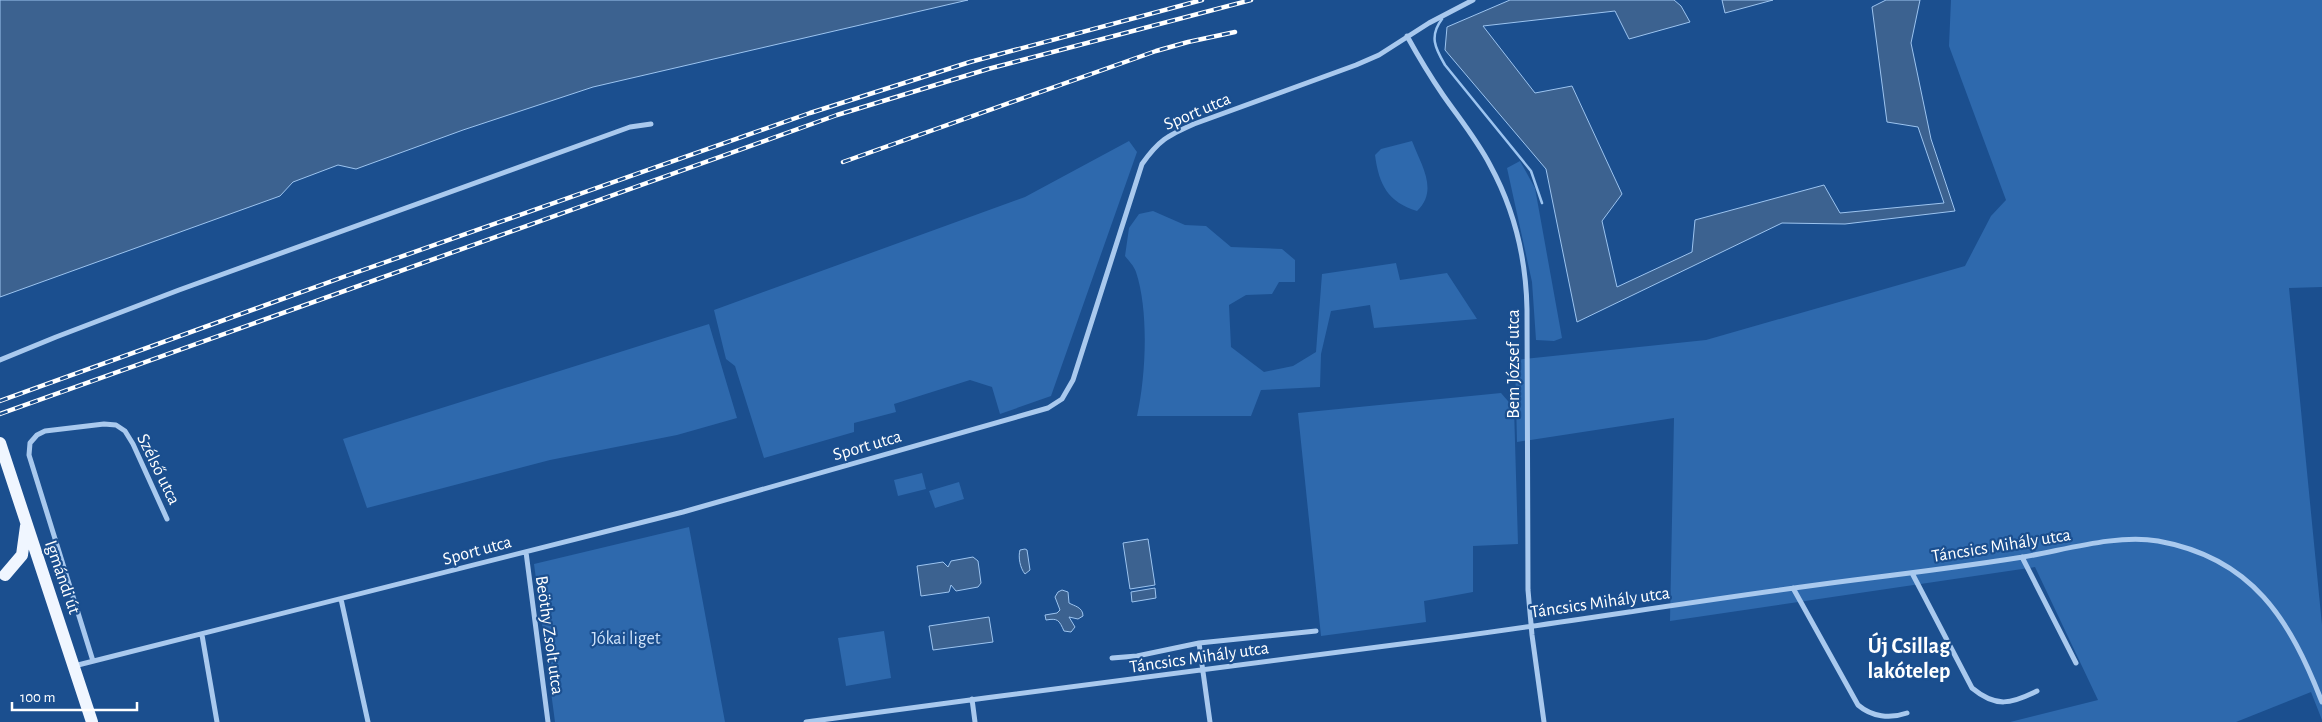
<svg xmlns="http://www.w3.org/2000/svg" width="2322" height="722" font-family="'Alegreya Sans',sans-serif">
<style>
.green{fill:#2e69ad}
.water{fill:#3c6290;stroke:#9cc4f0}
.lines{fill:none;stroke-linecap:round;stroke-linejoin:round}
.stream{stroke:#9cc4f0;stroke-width:2.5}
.street{stroke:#a9c9ee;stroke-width:5}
.primary{stroke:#f0f6ff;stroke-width:12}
.rail-casing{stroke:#fff;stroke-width:4.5}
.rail{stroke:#1b4f8f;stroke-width:2.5;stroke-dasharray:8;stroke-linecap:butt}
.labels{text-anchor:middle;stroke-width:4.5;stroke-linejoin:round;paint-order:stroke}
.street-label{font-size:18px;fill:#fff;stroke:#1b4f8f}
.park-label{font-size:18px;fill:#cfe3fa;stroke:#1b4f8f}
.district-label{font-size:22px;font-weight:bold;fill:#fff;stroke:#1b4f8f}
</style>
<rect width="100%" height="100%" fill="#1b4f8f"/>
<path class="green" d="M1951,0H2322V287L2289,288L2322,625V720L2311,692L2236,722H2010L2098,700L2035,567L1670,621L1674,418L1517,442L1515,360L1706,340L1965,266L1991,216L2006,200L1949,46Z
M1129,141L1137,152L1051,396L1000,414L992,387L970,380L894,404L896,412L854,423V432L764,458L735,366L726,359L714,310L1025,197Z
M1412,141C1421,165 1439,190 1417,211C1388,202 1379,185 1375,155L1381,149Z
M1520,161L1535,188L1562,338L1554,341L1536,340L1532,282L1507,168Z
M1153,211L1185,225L1206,226L1231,247L1282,249L1295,260V282H1279L1272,294L1246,295L1229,305L1231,347L1264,372L1293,366L1316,352L1322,274L1396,263L1400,280L1447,273L1477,319L1374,328L1370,305L1331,311L1321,354L1320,387L1261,390L1251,416H1137C1146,376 1149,311 1136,272C1134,266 1129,261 1125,256L1129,228L1139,214Z
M709,324L737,418L677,435L550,460L367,508L343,439Z
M1501,393L1514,408L1518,544L1473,546V592L1424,601L1426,622L1321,636L1298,413Z
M922,473L926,489L898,496L894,480Z
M959,482L964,499L935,508L929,491Z
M689,527L725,722H555L534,564Z
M884,631L891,678L846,686L838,638Z"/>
<path class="water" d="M0,0H968L593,87L463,130L356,169L338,165L293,182L280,196L0,297Z
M1510,0H1674L1681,6L1690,22L1629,39L1615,11L1483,26L1535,93L1572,86L1622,194L1602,221L1617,287L1692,252L1695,220L1824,185L1840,213L1944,203L1918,127L1887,122L1872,7L1886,0H1920L1911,43L1931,139L1955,211L1845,224L1782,223L1577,322L1546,169L1445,50L1447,27Z
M1722,0H1773L1725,13Z
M1148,539L1155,585L1130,589L1123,543Z
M1025,549L1027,550L1030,570L1025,574C1020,568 1018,557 1020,550Z
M973,557L978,561L981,583L978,587L956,591L951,585L949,592L921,596L917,566L943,562L948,567L951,561Z
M1155,588L1156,598L1132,602L1131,592Z
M1062,590L1068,592L1069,603C1074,606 1083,607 1083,616L1078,619L1069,617L1075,627L1071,632L1064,631C1059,620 1058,618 1046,620L1045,615L1057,613L1060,610L1055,597L1058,592Z
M989,617L993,642L933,650L929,626Z"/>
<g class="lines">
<path class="stream" d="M1442,19C1429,36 1435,48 1445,65L1531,171L1542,203"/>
<path class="street" d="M1407,36C1418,56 1430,76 1443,95C1459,118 1477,140 1490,165C1514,209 1526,259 1527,309L1528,590L1532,635L1544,722
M0,360L56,337L179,290L630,127L651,124
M526,552L548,722
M2022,557L2076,663
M1912,573L1972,688C1996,708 2011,704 2037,691
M1793,588L1858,705C1872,717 1890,719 1907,713
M341,599L368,722
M202,635L217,722
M1112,658L1137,656L1199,643
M93,661L29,455L30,443L37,435L45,431L104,424L116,425L125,431L133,444L167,519
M74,666L683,512L1048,408L1062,399L1073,380L1142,164C1159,140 1167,136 1194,124L1356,65L1379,55L1429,23L1473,0
M972,699L975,722
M806,722C1022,692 1238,667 1455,637C1588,619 1721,597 1854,580C1911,573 1967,566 2023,557C2065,550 2116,534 2158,541C2253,558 2290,620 2322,702
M1210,722L1199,643L1316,631"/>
<path class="primary" d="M0,443L92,722
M5,575L22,555L26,526"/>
<defs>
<path id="rail" d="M843,162L1156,51L1188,42L1235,32
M0,401L346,276L810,113L970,62L1202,0
M0,414L837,115L988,69L1251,0"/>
</defs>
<use href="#rail" class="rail-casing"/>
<use href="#rail" class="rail"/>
</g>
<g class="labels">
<g class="street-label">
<text transform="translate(1197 111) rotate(-23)" y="6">Sport utca</text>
<text transform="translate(1513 364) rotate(-90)" y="6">Bem József utca</text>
<text transform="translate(867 445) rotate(-16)" y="6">Sport utca</text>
<text transform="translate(159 469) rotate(64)" y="6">Szélső utca</text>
<text transform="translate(2001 545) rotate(-9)" y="6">Táncsics Mihály utca</text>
<text transform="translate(477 550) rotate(-15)" y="6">Sport utca</text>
<text transform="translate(63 577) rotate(71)" y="6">Igmándi út</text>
<text transform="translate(1600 602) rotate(-8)" y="6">Táncsics Mihály utca</text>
<text transform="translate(550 635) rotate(82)" y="6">Beöthy Zsolt utca</text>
<text transform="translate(1199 657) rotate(-8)" y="6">Táncsics Mihály utca</text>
</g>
<g class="park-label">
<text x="626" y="644">Jókai liget</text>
</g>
<g class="district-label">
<text x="1909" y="653">Új Csillag<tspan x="1909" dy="25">lakótelep</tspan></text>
</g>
</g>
<path d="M12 702v8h125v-8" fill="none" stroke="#ffffff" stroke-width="2.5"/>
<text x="20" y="702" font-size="15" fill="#ffffff" stroke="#1b4f8f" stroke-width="4" paint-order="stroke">100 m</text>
</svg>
